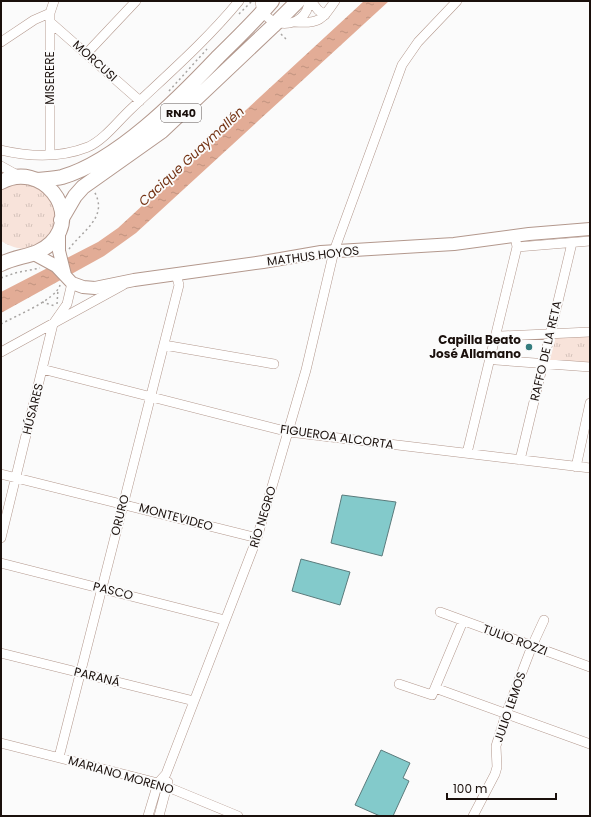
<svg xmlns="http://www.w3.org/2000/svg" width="591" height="817" font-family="Poppins,sans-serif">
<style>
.grass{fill:url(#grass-tufts)}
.water{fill:url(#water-ripples)}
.building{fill:#83cacb;stroke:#5b7b7c}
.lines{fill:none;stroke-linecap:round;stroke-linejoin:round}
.minor-casing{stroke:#b3988d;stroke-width:10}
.major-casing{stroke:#b3988d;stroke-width:14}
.highway-casing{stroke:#b3988d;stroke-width:16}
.path{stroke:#a8a5a3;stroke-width:1.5;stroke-dasharray:2 3;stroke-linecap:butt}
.minor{stroke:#fff;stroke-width:9}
.major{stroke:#fff;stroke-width:12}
.highway{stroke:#fff;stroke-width:14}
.poi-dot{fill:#337c7e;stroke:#fbfbfb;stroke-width:1.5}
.labels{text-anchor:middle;stroke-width:3.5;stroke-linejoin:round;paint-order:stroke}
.shield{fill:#fbfbfb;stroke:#5e5654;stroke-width:1}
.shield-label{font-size:11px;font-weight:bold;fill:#1a100c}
.street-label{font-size:12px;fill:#1a100c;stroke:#fbfbfb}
.poi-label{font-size:12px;font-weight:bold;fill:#1a100c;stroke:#fbfbfb;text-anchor:end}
.water-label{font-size:13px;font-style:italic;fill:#733213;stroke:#fbfbfb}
</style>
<defs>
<pattern id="grass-tufts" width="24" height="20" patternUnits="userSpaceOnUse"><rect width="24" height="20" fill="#f8e3da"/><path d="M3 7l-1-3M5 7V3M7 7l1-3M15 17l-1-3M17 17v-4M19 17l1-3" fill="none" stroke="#d4c2ba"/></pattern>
<pattern id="water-ripples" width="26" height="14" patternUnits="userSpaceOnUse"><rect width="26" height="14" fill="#e2ac96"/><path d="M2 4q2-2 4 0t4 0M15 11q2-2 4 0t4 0" fill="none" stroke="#c19380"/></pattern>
</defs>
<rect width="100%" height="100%" fill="#fbfbfb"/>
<path class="grass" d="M24,180L54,198L57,221C54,227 50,235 46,241C34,254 14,249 1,241V188Z
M590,335V363L550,360L556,336Z"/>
<path class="water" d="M364,1H389L136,233L104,256L1,313V292L98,242L118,228Z"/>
<path class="building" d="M342,495L396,502L382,556L331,543Z
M301,559L350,572L340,605L292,591Z
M381,750L410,763L403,778L409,781L393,816H380L355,805Z"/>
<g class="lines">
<defs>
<path id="minor" d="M260,1C262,31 307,31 309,1
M311,1L318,10L325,15
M50,22L140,101
M295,22C319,24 322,20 335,1
M1,42L34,20L50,13
M87,53L136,1
M1,150C30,157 60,158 88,147C104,140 118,121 131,109C168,74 207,40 239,1
M50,155V13L54,1
M1,166L19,176
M517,247L590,241
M501,336L590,332
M164,345L274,364
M1,352L123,285
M496,360L590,367
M42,369L289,432L590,468
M467,453L517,247L515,236
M520,460L572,243
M576,467L590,403
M1,474L257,538
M1,538L53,324L67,304L72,283
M1,563L225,620
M440,612L590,667
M1,653L194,701
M399,684L432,695L463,621
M435,688L590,744
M1,743L158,783L238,816
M59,757L179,285L176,274
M148,816L158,783L166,774L257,538L306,370L334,251L402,65L418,42L457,1
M159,816L168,782
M473,816L495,774L497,767L496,746L506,714L532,646L544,620"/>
<path id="major" d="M59,233V251L65,275
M34,254L56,266L72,283L83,287L95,288L134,280L263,262L321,252L454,244L529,234L590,229"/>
<path id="highway" d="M37,180C45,179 54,179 62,177C117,161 178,99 217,58C236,39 255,21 272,1
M1,182C41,160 83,211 51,243C37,257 18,255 1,264
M61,220L75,196L83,187L162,131L273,26L298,1"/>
</defs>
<use href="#minor" class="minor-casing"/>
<use href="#major" class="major-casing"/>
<use href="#highway" class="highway-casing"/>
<path class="path" d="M239,14L252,1
M281,34L288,41
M169,91L207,49
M69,249C83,230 109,217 94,191
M1,278L15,273L40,268
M42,302L55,306
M57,304L58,289
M1,324C15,316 56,300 60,285"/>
<use href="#minor" class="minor"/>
<use href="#major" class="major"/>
<use href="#highway" class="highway"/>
</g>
<circle class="poi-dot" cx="529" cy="347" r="4"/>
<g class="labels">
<rect class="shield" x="161" y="104" width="40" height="18" rx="3"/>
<g class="shield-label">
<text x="181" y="117">RN40</text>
</g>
<g class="street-label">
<text transform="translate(95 61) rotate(42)" y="4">MORCUSI</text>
<text transform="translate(50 78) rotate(-90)" y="4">MISERERE</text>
<text transform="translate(313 256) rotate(-7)" y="4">MATHUS HOYOS</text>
<text transform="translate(546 351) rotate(-77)" y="4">RAFFO DE LA RETA</text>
<text transform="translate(33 409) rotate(-76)" y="4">HÚSARES</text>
<text transform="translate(337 437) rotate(8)" y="4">FIGUEROA ALCORTA</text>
<text transform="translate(120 515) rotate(-76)" y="4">ORURO</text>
<text transform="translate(176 517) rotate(15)" y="4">MONTEVIDEO</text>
<text transform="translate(263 517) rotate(-73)" y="4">RÍO NEGRO</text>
<text transform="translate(113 591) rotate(14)" y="4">PASCO</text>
<text transform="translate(515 640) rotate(20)" y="4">TULIO ROZZI</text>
<text transform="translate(97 677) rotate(14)" y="4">PARANÁ</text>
<text transform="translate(510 707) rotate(-71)" y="4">JULIO LEMOS</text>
<text transform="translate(121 775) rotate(16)" y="4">MARIANO MORENO</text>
</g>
<g class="poi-label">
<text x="521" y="344">Capilla Beato<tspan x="521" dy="14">José Allamano</tspan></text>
</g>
<g class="water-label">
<text transform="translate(191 156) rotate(-43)" y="5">Cacique Guaymallén</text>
</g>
</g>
<rect width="591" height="817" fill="none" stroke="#1a100c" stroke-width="4"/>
<path d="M447 793v6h109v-6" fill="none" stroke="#1a100c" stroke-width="2"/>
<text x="453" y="793" font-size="12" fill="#1a100c" stroke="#fbfbfb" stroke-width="3" paint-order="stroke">100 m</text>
</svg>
